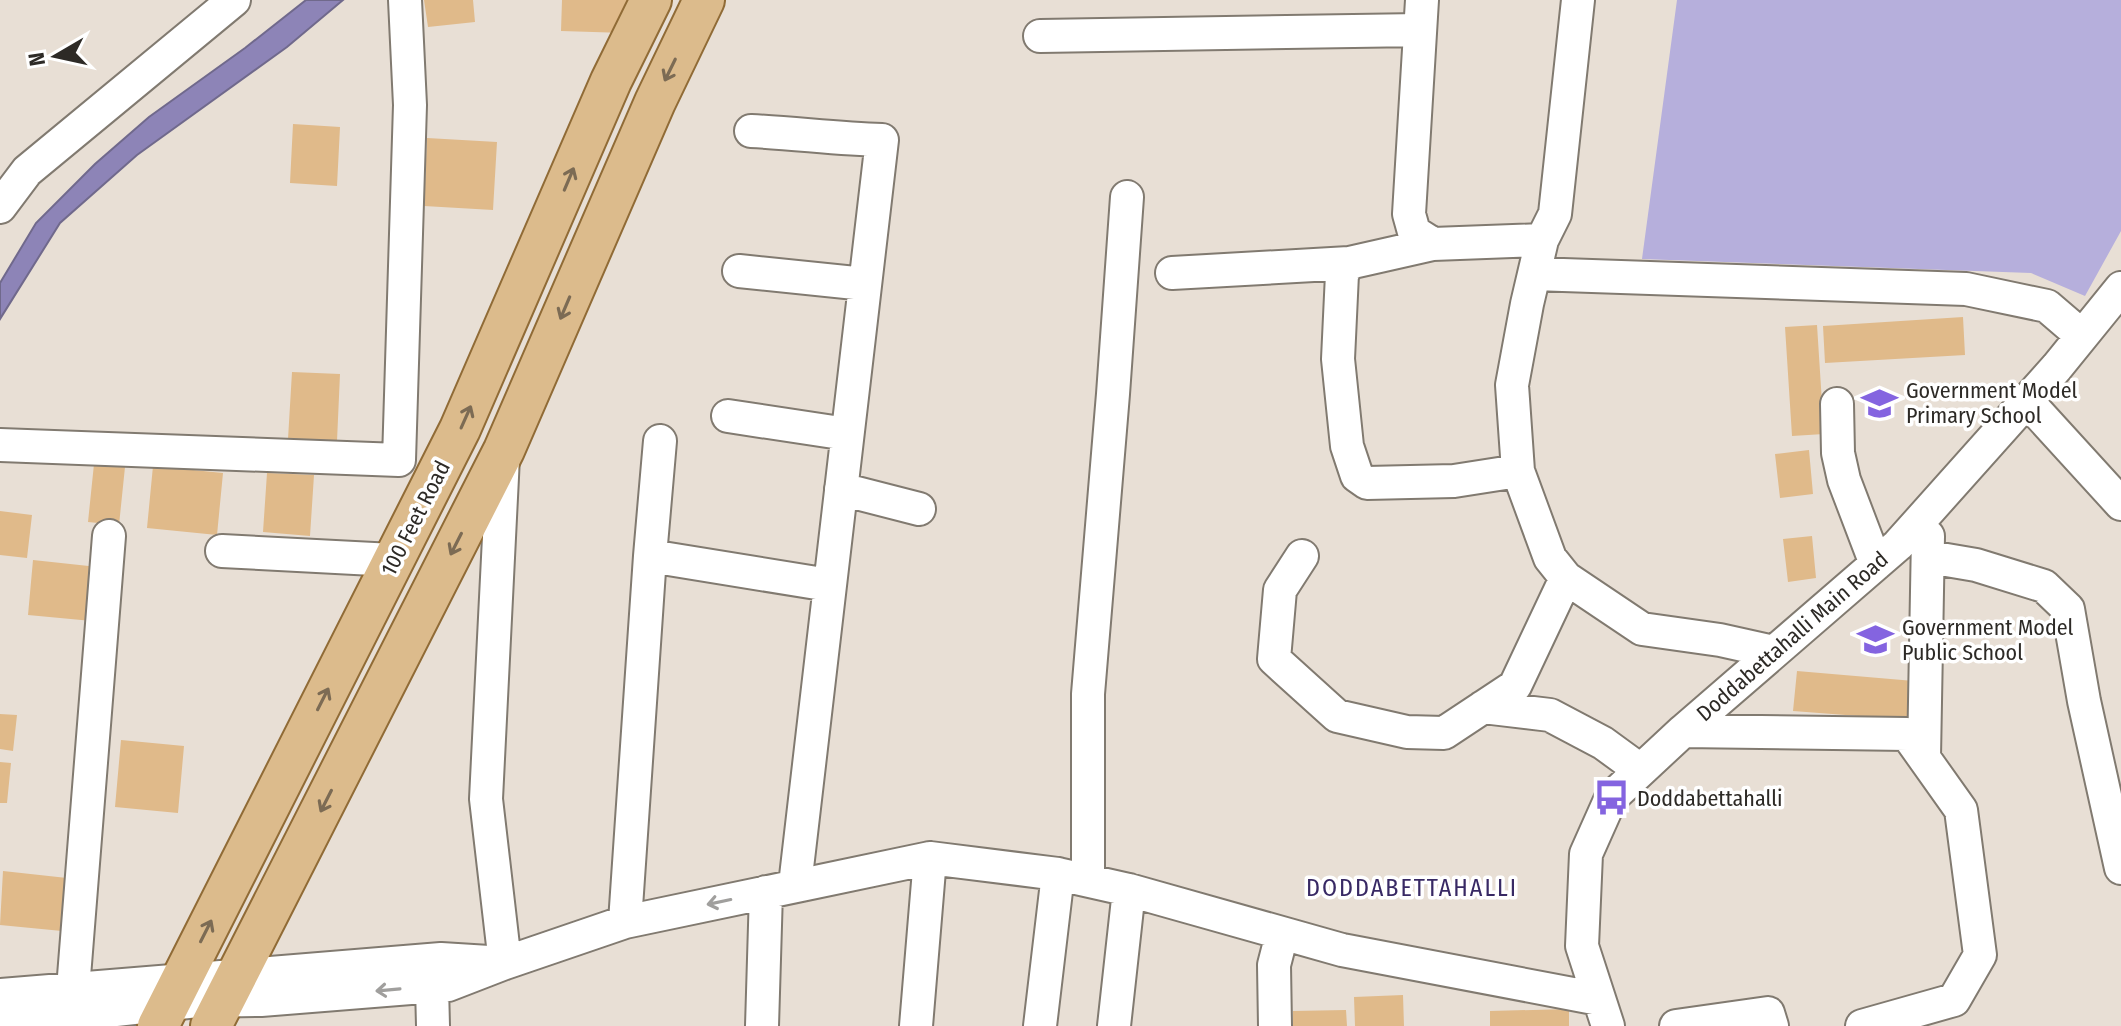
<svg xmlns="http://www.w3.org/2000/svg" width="2121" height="1026" font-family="'Fira Sans Condensed',sans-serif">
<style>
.green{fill:#b6afdc}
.water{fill:#8d84b7;stroke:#70698c;stroke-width:2}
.building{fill:#e0ba8a}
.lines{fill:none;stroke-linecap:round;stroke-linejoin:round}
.minor-casing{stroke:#817a70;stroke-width:36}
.major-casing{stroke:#906b36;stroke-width:44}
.minor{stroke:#fff;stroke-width:32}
.major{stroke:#dcbb8c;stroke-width:40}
.oneway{stroke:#7c6b54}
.oneway2{stroke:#a09f9d}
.labels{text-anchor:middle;stroke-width:7;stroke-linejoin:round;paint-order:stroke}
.poi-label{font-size:22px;fill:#2d2a26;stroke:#fff;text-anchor:start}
.street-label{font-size:22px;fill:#2d2a26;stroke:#fff}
.neighbourhood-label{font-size:24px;letter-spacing:2px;fill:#382964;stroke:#fff}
</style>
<rect width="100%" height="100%" fill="#e8dfd5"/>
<path class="green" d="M1677,0H2121V231L2085,296L2031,273L1642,259Z"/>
<path class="water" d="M306,0H343L287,47L137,155L60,223L0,319V283L36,223L95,164L149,117L245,48Z"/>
<path class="building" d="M424,0H473L475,22L428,27Z
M562,0H627L625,33L561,31Z
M293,124L340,127L337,186L290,183Z
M427,138L497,142L493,210L424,206Z
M1963,317L1965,355L1825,363L1823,326Z
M1817,325L1824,434L1792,436L1785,327Z
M292,372L340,374L337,441L288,439Z
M1809,450L1813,494L1780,498L1775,454Z
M94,464L125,467L119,525L88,522Z
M153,466L223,473L217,535L147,528Z
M267,473L314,475L310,536L263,532Z
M0,511L32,515L27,558L0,555Z
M1812,536L1816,578L1788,582L1783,539Z
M33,560L98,567L92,621L28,615Z
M1797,671L1914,681L1911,720L1793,711Z
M0,714L17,715L13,751L0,749Z
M121,740L184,746L178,813L115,807Z
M0,762L11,763L7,803H0Z
M3,871L67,878L62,931L0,925Z
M1403,995L1404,1026H1355L1354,997Z
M1569,1009V1026H1490V1011Z
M1346,1010L1347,1026H1293V1011Z"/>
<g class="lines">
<defs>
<path id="minor" d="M1422,0L1409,214L1414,232L1433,244L1542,240L1555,214L1578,0
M1040,36L1420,30
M751,131C795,133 838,139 882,140L795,885
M0,207L27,171L234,0
M1542,240L1527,304L1512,385L1518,471L1550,558L1566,578L1642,629L1720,640L1774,652
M1433,244L1349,263L1342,274L1338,359L1347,446L1357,476L1367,483L1454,481L1518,471
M739,271L865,284
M1172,273L1349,263
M1534,274L1966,289L2047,306L2082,336
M2027,401L2121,504
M1837,404L1838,453L1844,480L1876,564
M728,416L847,434
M0,445L399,460L410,105L405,0
M841,489L919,509
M222,551L393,560
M650,556L829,585
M1302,556L1280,590L1274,659L1337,716L1407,732L1444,733L1515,686L1566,578
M1929,557L1976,565L2044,586L2068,609L2084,701L2121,868
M1483,707L1550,715L1603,743L1640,770
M1683,731L1907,734L1961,810L1980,955L1954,1000L1862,1026
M1924,757L1928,536
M1088,880V694L1113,394L1127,197
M625,922L650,556L660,441
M432,986L433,1026
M73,989L109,536
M0,995L441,959L505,963L486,799L503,457
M0,1023L197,1001L261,1000L448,985L505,963L625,922L930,858L1058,874L1129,890L1342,950L1599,999
M762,1026L766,892
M916,1026L930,858
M1040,1026L1058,874
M1114,1026L1129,890
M1275,1026L1274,965L1282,934
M1608,1026L1582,946L1586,854L1611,798L1683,731L1898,545L2057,367L2121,288
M1676,1026L1768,1013L1772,1026"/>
<path id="major" d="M158,1026L460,429L611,81L651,0
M211,1026L504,450L655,102L704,0"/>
</defs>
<use href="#minor" class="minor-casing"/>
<use href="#major" class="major-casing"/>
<use href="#minor" class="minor"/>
<use href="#major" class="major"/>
</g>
<defs><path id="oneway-shaft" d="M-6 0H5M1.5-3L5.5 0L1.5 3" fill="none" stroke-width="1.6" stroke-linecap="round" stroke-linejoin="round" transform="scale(2)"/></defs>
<g class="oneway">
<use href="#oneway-shaft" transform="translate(670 70) rotate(116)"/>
<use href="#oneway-shaft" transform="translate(569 179) rotate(-67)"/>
<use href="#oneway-shaft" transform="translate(565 308) rotate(113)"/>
<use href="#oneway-shaft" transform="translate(466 417) rotate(-66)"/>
<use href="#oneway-shaft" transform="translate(456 544) rotate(117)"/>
<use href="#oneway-shaft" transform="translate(323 699) rotate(-63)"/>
<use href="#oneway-shaft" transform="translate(326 801) rotate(117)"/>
<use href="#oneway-shaft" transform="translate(206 931) rotate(-63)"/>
</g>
<g class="oneway2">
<use href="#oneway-shaft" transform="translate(719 902) rotate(168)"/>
<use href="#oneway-shaft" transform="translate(388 990) rotate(175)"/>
</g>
<defs>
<symbol id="school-bare" viewBox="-9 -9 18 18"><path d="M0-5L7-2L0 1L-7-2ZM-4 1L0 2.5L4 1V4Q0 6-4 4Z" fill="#8464e0" stroke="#fff" stroke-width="2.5" paint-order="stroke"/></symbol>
<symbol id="bus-bare" viewBox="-9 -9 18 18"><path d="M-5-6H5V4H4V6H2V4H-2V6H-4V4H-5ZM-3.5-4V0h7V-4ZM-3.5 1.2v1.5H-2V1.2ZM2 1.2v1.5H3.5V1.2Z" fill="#8464e0" stroke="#fff" stroke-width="2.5" paint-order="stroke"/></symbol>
</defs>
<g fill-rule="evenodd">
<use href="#school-bare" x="1854" y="378" width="51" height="51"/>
<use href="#school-bare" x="1850" y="614" width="51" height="51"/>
<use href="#bus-bare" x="1586" y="772" width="51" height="51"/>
</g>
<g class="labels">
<g class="poi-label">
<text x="1906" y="398">Government Model<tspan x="1906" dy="25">Primary School</tspan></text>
<text x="1902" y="635">Government Model<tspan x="1902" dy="25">Public School</tspan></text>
<text x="1637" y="806">Doddabettahalli</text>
</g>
<g class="street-label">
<text transform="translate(415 518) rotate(-63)" y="8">100 Feet Road</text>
<text transform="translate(1792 636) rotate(-41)" y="8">Doddabettahalli Main Road</text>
</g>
<g class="neighbourhood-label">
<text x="1412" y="896">DODDABETTAHALLI</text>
</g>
</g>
<g transform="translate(56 56) rotate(261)" stroke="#ffffff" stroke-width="6" paint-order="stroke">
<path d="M0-6L14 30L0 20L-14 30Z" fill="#2d2a26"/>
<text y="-12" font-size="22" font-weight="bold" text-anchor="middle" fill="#2d2a26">N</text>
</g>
</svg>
